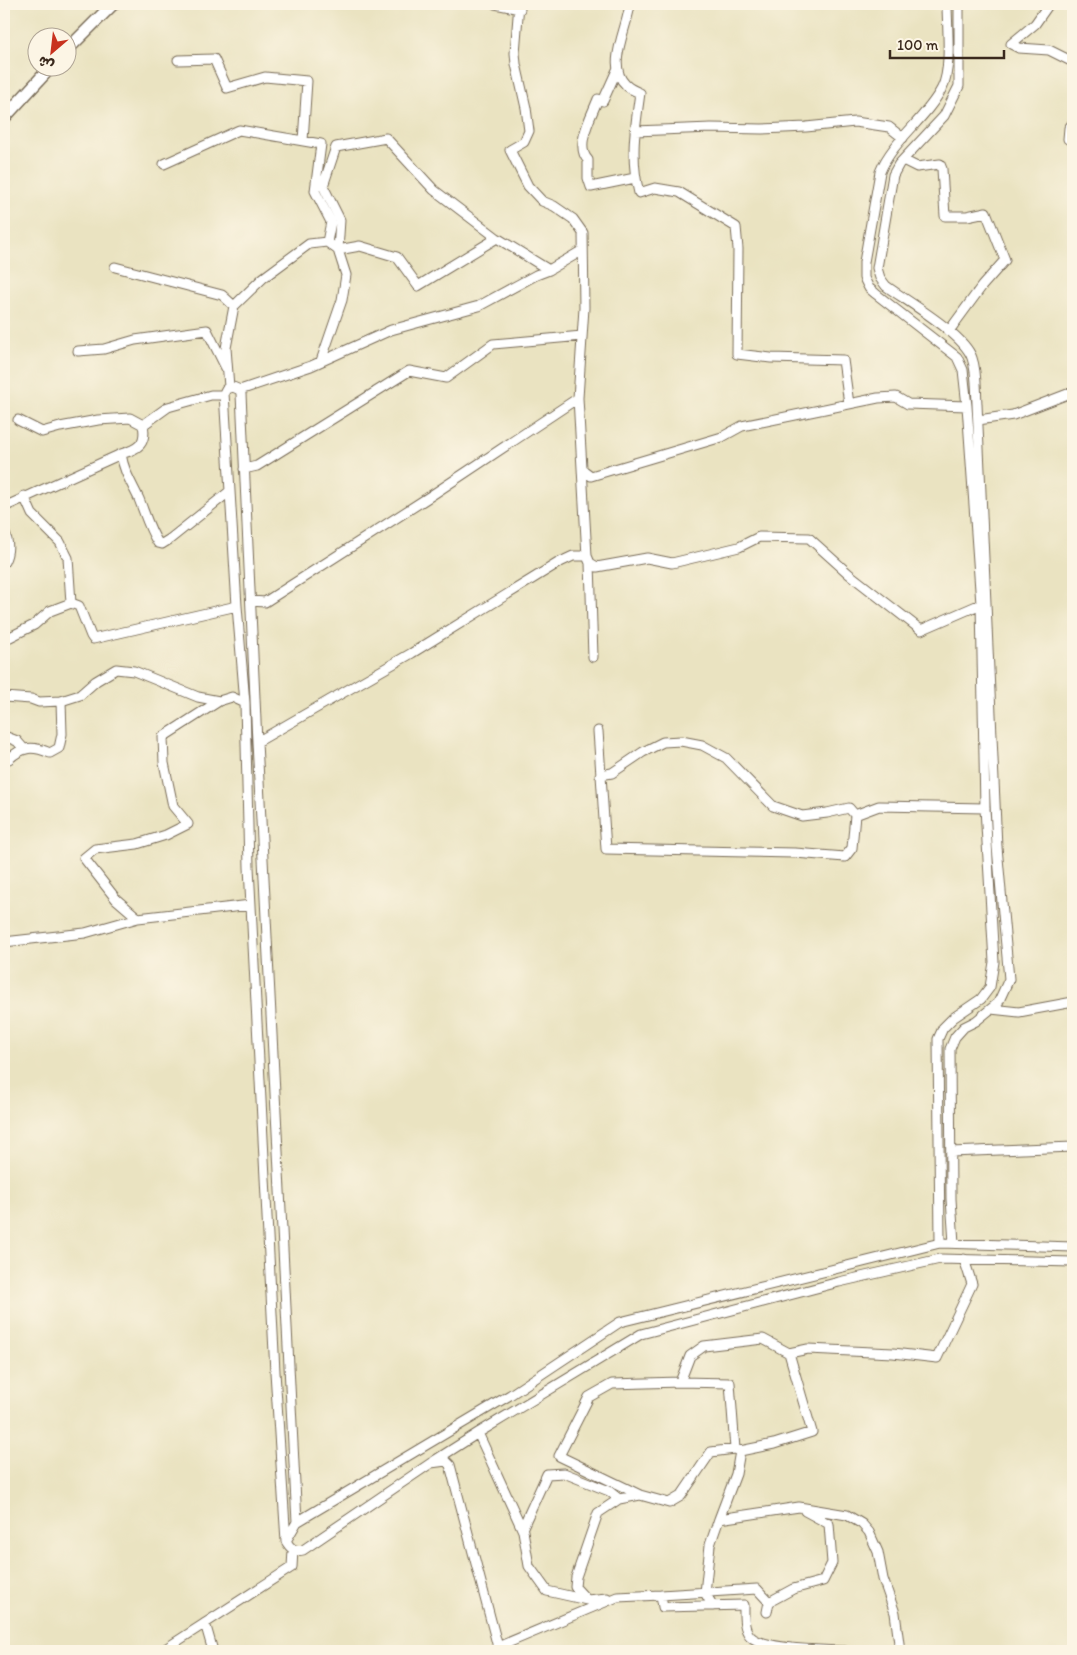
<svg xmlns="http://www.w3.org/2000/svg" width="1077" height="1655" font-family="Itim,'Playpen Sans Arabic',sans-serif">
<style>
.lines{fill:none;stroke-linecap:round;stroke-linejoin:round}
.minor-casing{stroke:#786b57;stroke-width:11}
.tertiary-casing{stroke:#786b57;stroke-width:14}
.minor{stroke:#fff;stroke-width:9}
.tertiary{stroke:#fff;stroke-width:11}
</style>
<rect width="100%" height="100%" fill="#fcf5e5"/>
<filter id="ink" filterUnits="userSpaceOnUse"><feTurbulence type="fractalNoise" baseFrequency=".02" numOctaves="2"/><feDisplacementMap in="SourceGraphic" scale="10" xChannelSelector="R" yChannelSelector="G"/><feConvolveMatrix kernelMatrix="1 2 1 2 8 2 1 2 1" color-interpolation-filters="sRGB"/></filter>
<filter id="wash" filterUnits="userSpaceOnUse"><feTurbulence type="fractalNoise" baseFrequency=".0096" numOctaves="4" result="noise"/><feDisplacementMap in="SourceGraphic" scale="20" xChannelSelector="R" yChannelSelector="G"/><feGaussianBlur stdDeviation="1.12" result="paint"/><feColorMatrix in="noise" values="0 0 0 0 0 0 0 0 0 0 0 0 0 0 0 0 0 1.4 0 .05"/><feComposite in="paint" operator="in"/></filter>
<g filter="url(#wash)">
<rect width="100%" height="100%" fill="#eae3c1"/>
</g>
<g filter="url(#ink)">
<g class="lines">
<defs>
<path id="minor" d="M495,4L520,9
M519,4L515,53L516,64L526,108L529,131L524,142L510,150L528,186L542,201L554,206L573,219L583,233L584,308L578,398L587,556L590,563L597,567L647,558L672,563L739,547L759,537L809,538L849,574L921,630L981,604
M630,4C628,27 605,66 626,85C630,89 635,91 640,93C635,129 630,158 639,193L655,188L679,192L736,227L738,249L737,354L771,358L843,360L849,404
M1049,4L1035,24L1011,44L1019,48L1049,50L1073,62
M178,60L214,59L227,88L265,77L307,81L303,141
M617,70L603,101L598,99C592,115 574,146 588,160V178L591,187L635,178
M635,131L711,128L762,129L806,127L855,122L889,127L903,138
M1068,139L1069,128L1073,123
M903,160L917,167L940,164L942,169L945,216H967L986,212L1005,260L982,286L949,331
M164,164L239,130L321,144L315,191L331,222L327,242
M338,250L340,220L323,186L336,147L386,138L434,190L497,238
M115,267L222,295L234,306
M78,351L104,349L135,340L207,330L226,368
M321,361L342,300L346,275L338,250L360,246L397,257L418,286L497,238L549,270
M229,387L226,348L234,306L263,278L309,244L327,242L338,250
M240,390L311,366L391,330L479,306L536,275L549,270L583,250
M18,420L42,432L60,427L98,420L130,418L143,425
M978,420L1013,415L1073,392
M121,454C124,472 131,482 139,499C145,514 149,529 158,543L162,544L170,539L230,491
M244,469L257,466L409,371L446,378L493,344L582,336
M583,470L591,476L722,437L742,426L878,398L896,397L908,404L967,406
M24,496L32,514L60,542L68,558L71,603
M4,507L121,454C138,449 147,444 143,425L168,407L211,395H224
M4,532C9,542 9,552 4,562
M590,563L593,657
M251,601L265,602L432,495L578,398
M6,639L34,625L50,611L71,603L79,606L91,636L93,639L237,606
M4,697L31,699L39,702L61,701L80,695L96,681L116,669L134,671L198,697L219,701
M245,703L232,697L219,701L163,737L164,763L173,806L188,824L166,835L137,844L95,849L84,858L116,899L138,918L251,905
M598,731L606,849L795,853L845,857L852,848L855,815L879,806L985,808
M4,736L17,741L24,749
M257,742L412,653L558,563L573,556H587
M4,759H9C23,746 33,746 50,753L59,748L62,734L61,701
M600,775L612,773L643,752L663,742L681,741L702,745L726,758L773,806L802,816L827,813L849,808L855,815
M4,942L85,933L138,918
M991,1009L1019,1012L1073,1002
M951,1152L1073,1147
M940,1243L938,1039L943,1028L953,1018L981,999L990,987L994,962L985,808L981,604L967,406L963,370L957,357L876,294L869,288L864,278V262L880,172C893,140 926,119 942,88C952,69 947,26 947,4
M954,1243L951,1199L950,1049L955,1037L964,1027L976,1021L998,1003L1009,979L997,847L977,404C976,389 977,372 972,358C964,334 908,302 886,286L880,278L877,268L893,175L899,164L944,116L959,86V4
M789,1353L808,1349L893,1353L937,1358L972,1284L964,1259
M680,1382L690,1356L704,1346L763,1339L789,1353L812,1432L774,1444L740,1451
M478,1433L523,1531L529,1566L547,1591L587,1600L607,1598
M434,1461L478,1433L641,1334L839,1282L940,1259L1073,1262
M640,1495L559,1456L589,1397L612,1384L680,1382L730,1383L735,1449
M522,1529L547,1474L564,1473L609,1491L619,1499L640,1495L669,1503L681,1496L711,1452L735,1449L740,1451L736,1474L719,1519
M286,1541L275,1372L249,867L245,703L237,606L224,393L226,389L233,387L240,390L241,394L257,742L297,1522
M661,1595L757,1589L769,1602L767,1612
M587,1600L575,1587L576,1577L598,1513L619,1499
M769,1602L793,1589L823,1581L832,1563L829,1524L805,1511
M713,1606L705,1593L710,1545L719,1519L799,1507L847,1515L862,1524L869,1532L878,1552L883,1579L895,1613L900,1651
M205,1623L213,1651
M498,1647L617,1597L661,1595L663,1607L744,1605C744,1615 743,1628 750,1636C763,1650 824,1650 845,1651
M162,1651L292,1567L293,1550
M499,1651L450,1465L446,1461L431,1463L303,1550C294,1552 290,1548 286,1541L297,1522L510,1395L620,1322L940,1243L1073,1247"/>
<path id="tertiary" d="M68,49L113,4
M4,118L50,68"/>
</defs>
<use href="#minor" class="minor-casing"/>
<use href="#tertiary" class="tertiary-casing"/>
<use href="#minor" class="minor"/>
<use href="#tertiary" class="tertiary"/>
</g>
</g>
<rect width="1077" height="1655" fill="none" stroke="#fcf5e5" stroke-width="20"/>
<g transform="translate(52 52) rotate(208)"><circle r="24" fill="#fcf5e5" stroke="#afa495"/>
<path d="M0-4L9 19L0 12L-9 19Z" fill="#c8321e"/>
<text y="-8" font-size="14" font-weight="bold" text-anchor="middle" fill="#3b2a1e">ش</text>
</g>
<path d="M890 50v8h114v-8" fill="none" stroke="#3b2a1e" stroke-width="2.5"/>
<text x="897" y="50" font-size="15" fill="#3b2a1e" stroke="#fcf5e5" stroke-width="4" paint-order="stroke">100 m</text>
</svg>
